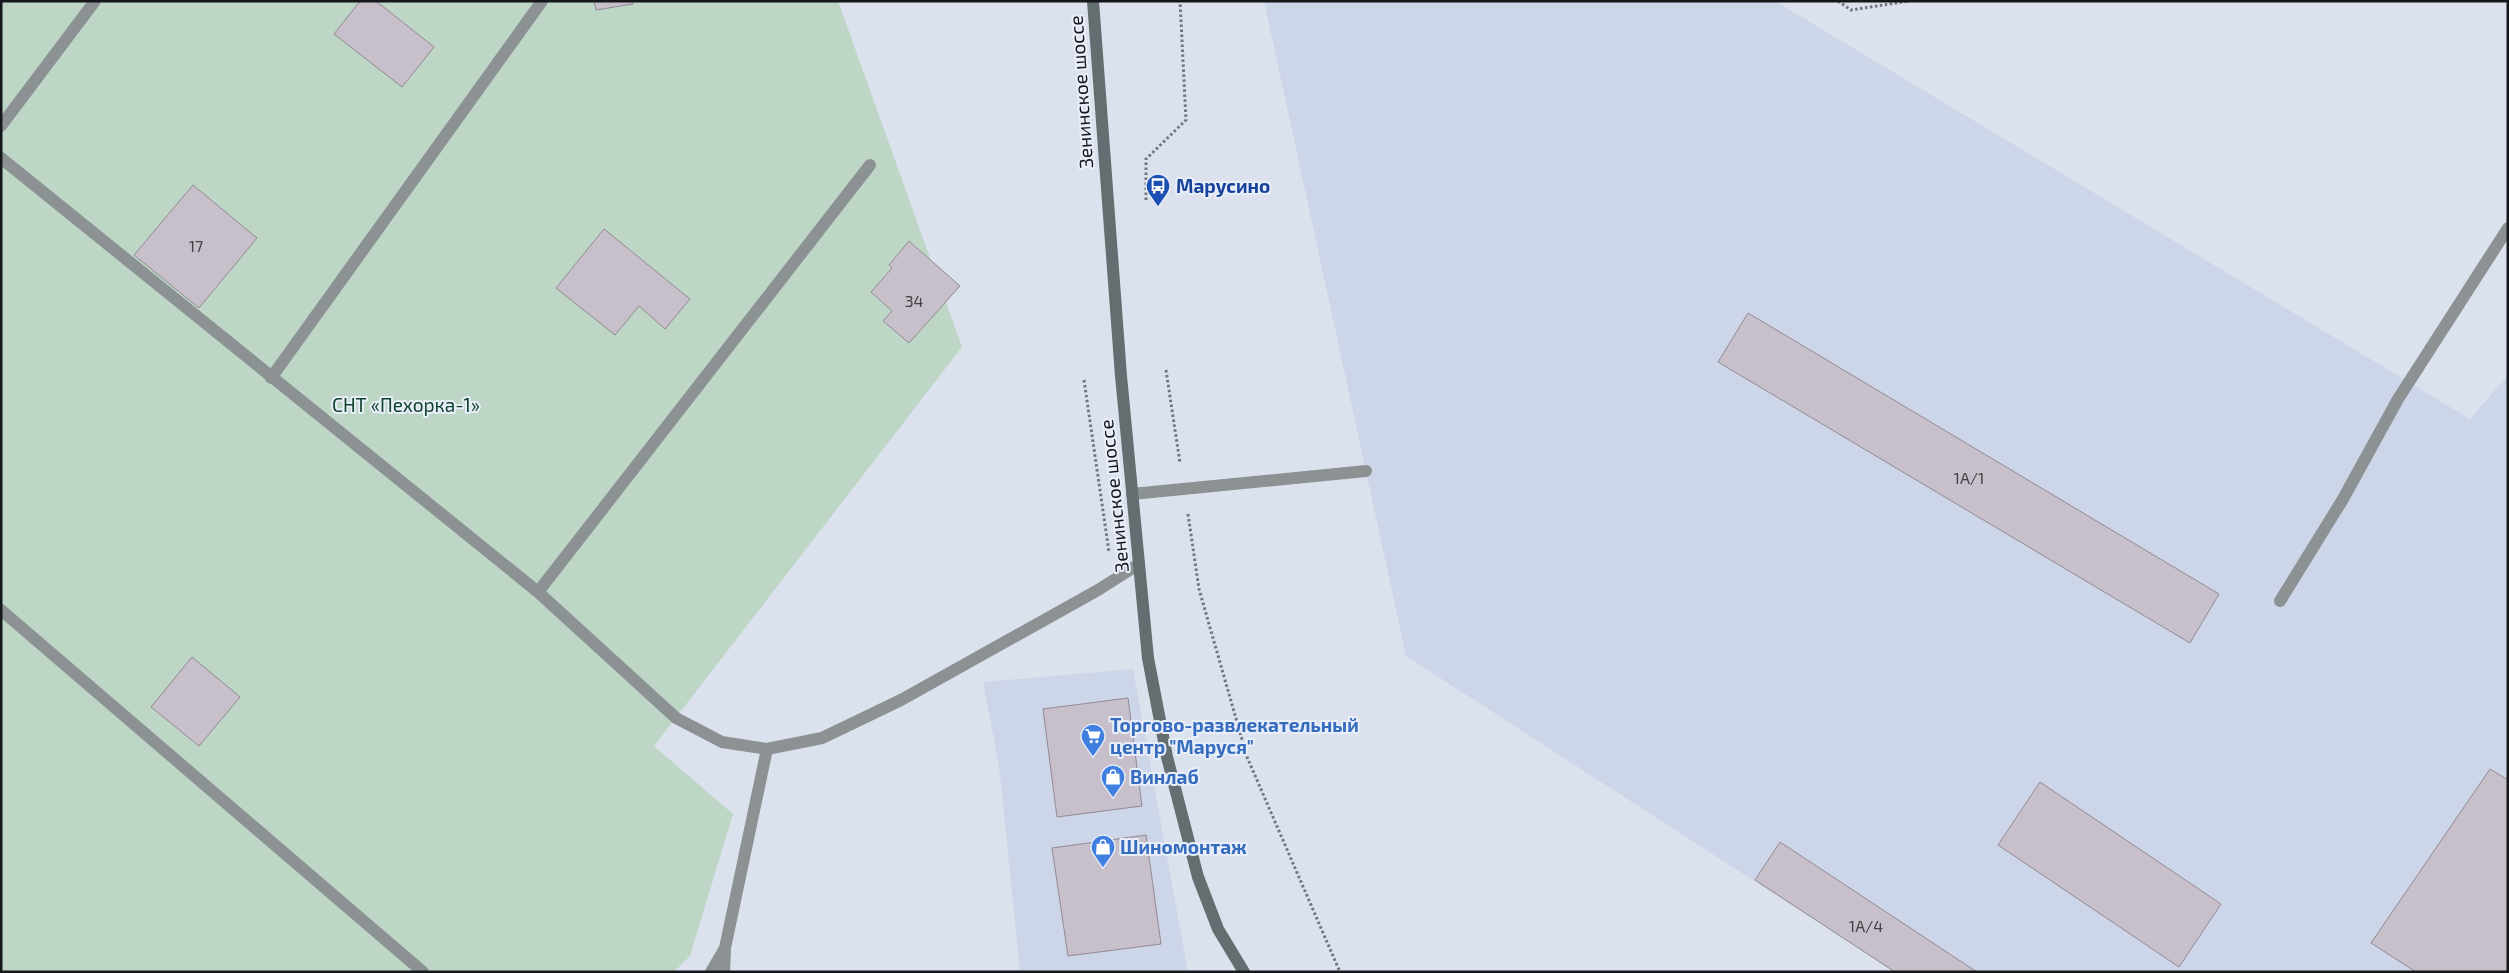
<svg xmlns="http://www.w3.org/2000/svg" width="2509" height="973" font-family="'Exo 2',sans-serif">
<style>
.built{fill:#cdd6e8}
.garden{fill:#bdd6c6}
.building{fill:#c7bfc9;stroke:#928a93}
.lines{fill:none;stroke-linecap:round;stroke-linejoin:round}
.path{stroke:#71757c;stroke-width:3;stroke-dasharray:2.5 2.5;stroke-linecap:butt}
.service{stroke:#8c9294;stroke-width:12}
.minor{stroke:#8c9294;stroke-width:12}
.secondary{stroke:#646d6f;stroke-width:12}
.labels{text-anchor:middle;stroke-width:4;stroke-linejoin:round;paint-order:stroke}
.number-label{font-size:16px;fill:#424146}
.street-label{font-size:19px;fill:#15171b;stroke:#e9effa}
.transit-label{font-size:19px;font-weight:bold;fill:#164399;stroke:#e9effa;text-anchor:start}
.park-label{font-size:19px;fill:#0c4229;stroke:#e9effa}
.shop-label{font-size:19px;font-weight:bold;fill:#366cbe;stroke:#e9effa;text-anchor:start}
</style>
<rect width="100%" height="100%" fill="#dce2ed"/>
<path class="built" d="M1264,1H1775L2470,419L2508,375V972H1895L1406,656Z
M1133,669L1188,972H1020L999,766L983,682Z"/>
<path class="garden" d="M1,1H838L962,347L654,746L733,814L690,956L674,972H1Z"/>
<path class="building" d="M360,1H376L434,47L402,87L334,34Z
M594,1H632L633,4L596,10Z
M193,185L257,238L199,308L134,255Z
M604,229L690,299L665,329L639,306L615,335L556,288Z
M909,241L960,286L909,343L883,321L892,311L871,292L892,268L889,265Z
M1748,313L2219,594L2190,643L1718,362Z
M192,657L240,697L199,746L151,707Z
M1128,698L1142,806L1057,817L1043,709Z
M2490,769L2508,780V972H2416L2371,943Z
M2040,782L2221,904L2179,967L1998,845Z
M1146,835L1161,944L1068,956L1052,848Z
M1780,842L1977,972H1895L1755,880Z"/>
<g class="lines">
<path class="path" d="M1838,1L1851,10L1909,1
M1146,200V159L1186,120L1180,1
M1166,370L1180,463
M1084,380L1109,552
M1188,514L1199,589L1247,757L1340,972"/>
<path class="service" d="M1,126L95,1
M1,158L538,592L676,718L722,742L767,749
M271,378L542,1
M1132,494L1366,471
M538,592L870,165
M2280,601L2343,499L2398,399L2508,228
M1,610L423,972"/>
<path class="minor" d="M711,972L725,948L767,749L822,738L901,700L1098,590L1139,564
M724,972L725,951"/>
<path class="secondary" d="M1093,1L1121,376L1148,658L1167,757L1198,877L1218,929L1244,972"/>
</g>
<defs>
<symbol id="bus-pin" viewBox="-11 -11 22 30"><path d="M0 17L-7.5 6A9.5 9.5 0 1 1 7.5 6Z" fill="#1a4fb4" stroke="#e9effa"/><path d="M-5-6H5V4H4V6H2V4H-2V6H-4V4H-5ZM-3.5-4V0h7V-4ZM-3.5 1.2v1.5H-2V1.2ZM2 1.2v1.5H3.5V1.2Z" fill="#fff"/></symbol>
<symbol id="supermarket-pin" viewBox="-11 -11 22 30"><path d="M0 17L-7.5 6A9.5 9.5 0 1 1 7.5 6Z" fill="#3f7fe0" stroke="#e9effa"/><path d="M-6-5.5h2.5l.6 2H6L4.5 2H-2.5L-4.4-4H-6ZM-1.5 3.2a1.3 1.3 0 1 0 .1 0ZM3 3.2a1.3 1.3 0 1 0 .1 0Z" fill="#fff"/></symbol>
<symbol id="shop-pin" viewBox="-11 -11 22 30"><path d="M0 17L-7.5 6A9.5 9.5 0 1 1 7.5 6Z" fill="#3f7fe0" stroke="#e9effa"/><path d="M-5-2.5h2.3a2.7 3.5 0 0 1 5.4 0H5L5.5 6h-11ZM-1.5-2.5h3a1.5 2.3 0 0 0-3 0Z" fill="#fff"/></symbol>
</defs>
<g fill-rule="evenodd">
<use href="#bus-pin" x="1144" y="172" width="28" height="38"/>
<use href="#supermarket-pin" x="1079" y="722" width="28" height="38"/>
<use href="#shop-pin" x="1099" y="763" width="28" height="38"/>
<use href="#shop-pin" x="1089" y="833" width="28" height="38"/>
</g>
<g class="labels">
<g class="number-label">
<text x="196" y="252">17</text>
<text x="914" y="307">34</text>
<text x="1969" y="484">1А/1</text>
<text x="1866" y="932">1А/4</text>
</g>
<g class="street-label">
<text transform="translate(1081 92) rotate(-94)" y="7">Зенинское шоссе</text>
<text transform="translate(1114 496) rotate(-96)" y="7">Зенинское шоссе</text>
</g>
<g class="transit-label">
<text x="1176" y="193">Марусино</text>
</g>
<g class="park-label">
<text x="406" y="412">СНТ «Пехорка-1»</text>
</g>
<g class="shop-label">
<text x="1110" y="732">Торгово-развлекательный<tspan x="1110" dy="22">центр "Маруся"</tspan></text>
<text x="1130" y="784">Винлаб</text>
<text x="1120" y="854">Шиномонтаж</text>
</g>
</g>
<rect width="2509" height="973" fill="none" stroke="#15171b" stroke-width="5"/>
</svg>
